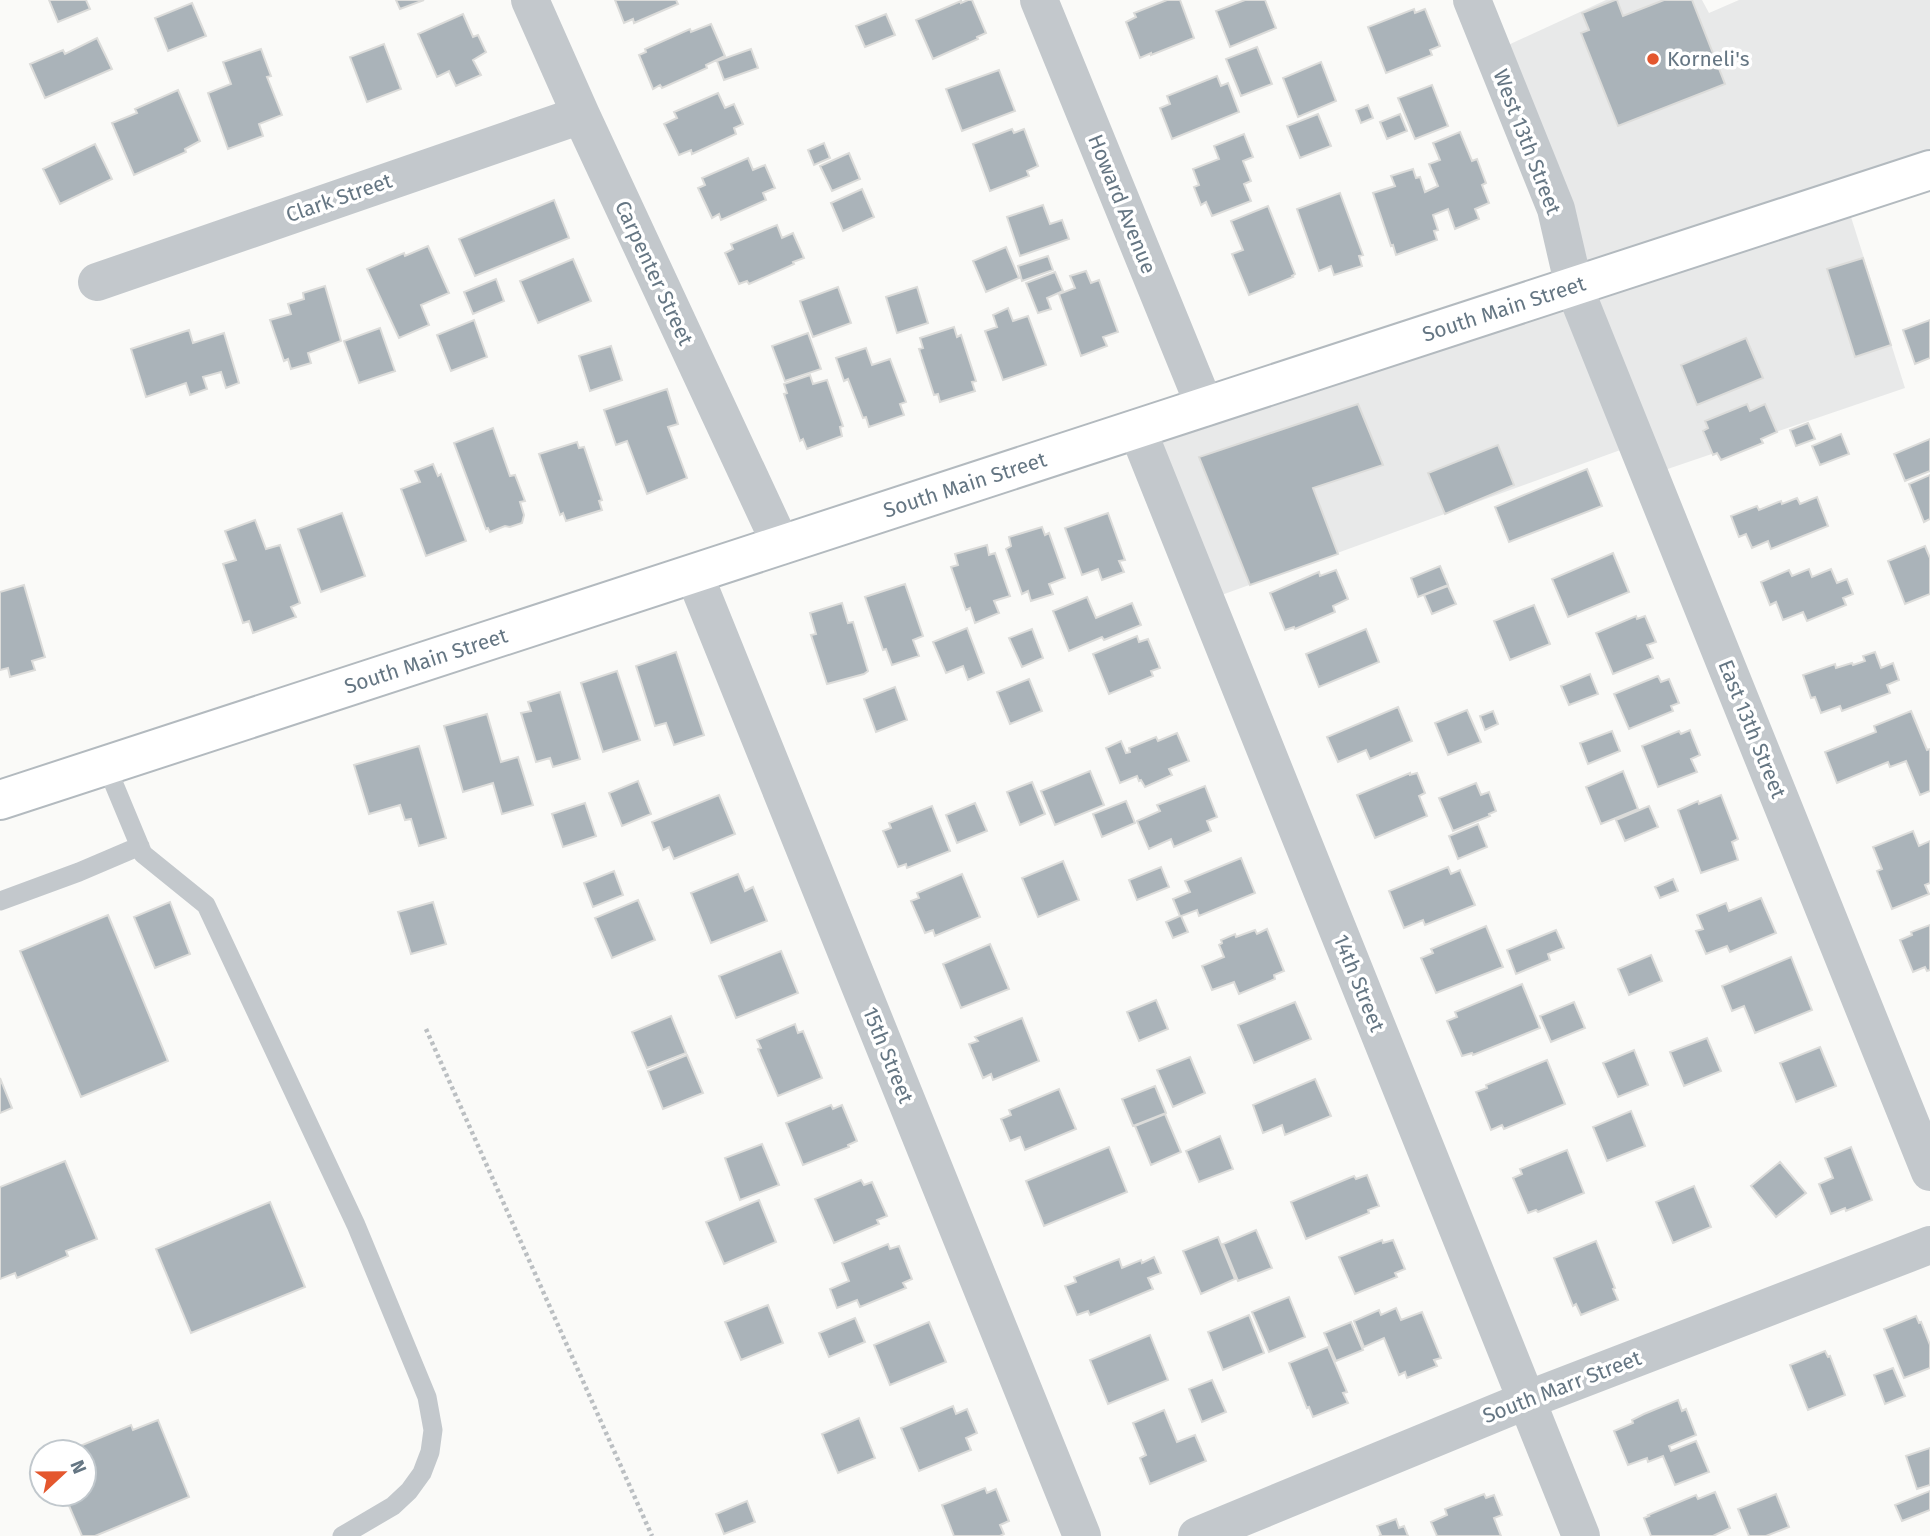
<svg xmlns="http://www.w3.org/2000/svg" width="1930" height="1536" font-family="'Fira Sans',sans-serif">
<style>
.built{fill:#e8e9e9}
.building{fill:#aab3b9;stroke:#dcdcda;stroke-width:2}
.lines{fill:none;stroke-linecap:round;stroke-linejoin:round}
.secondary-casing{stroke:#b3babf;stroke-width:42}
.path{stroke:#bbbfc2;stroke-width:4.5;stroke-dasharray:3.5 3.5;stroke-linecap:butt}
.lane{stroke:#c3c8cc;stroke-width:19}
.street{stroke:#c3c8cc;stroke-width:38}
.secondary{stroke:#fff;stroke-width:38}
.poi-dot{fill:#e4572e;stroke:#fff;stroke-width:2.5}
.labels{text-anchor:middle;stroke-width:7;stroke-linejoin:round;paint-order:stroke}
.poi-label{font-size:21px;fill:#657683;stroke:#fff;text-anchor:start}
.street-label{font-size:21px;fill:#657683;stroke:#fff}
</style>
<rect width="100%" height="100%" fill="#fafaf8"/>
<path class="built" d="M1606,0H1702L1709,13L1739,0H1930V170L1845,198L1905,388L1650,475L1637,444L1205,601L1137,429L1573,287L1493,52Z"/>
<path class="building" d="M49,0H86L90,9L58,22Z
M396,0H424L400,9Z
M615,0H676L678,4L634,23L633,19L624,23Z
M968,0H972L986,33L977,37L978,39L933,59L916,20L961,1V3Z
M1167,0H1180L1194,38L1151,55V53L1140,58L1126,22L1136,17L1134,13Z
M1245,0H1265L1276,28L1230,47L1216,11Z
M1615,0H1617L1623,16L1664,0H1692L1725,84L1618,126L1581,33L1589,30L1582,13Z
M192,3L206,36L168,51L155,18Z
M1414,9L1415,13L1425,9L1440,46L1430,50L1432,55L1386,73L1368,27Z
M463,14L473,37L478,35L486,52L473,60L481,75L456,86L449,71L437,77L418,34Z
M886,14L895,35L865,47L856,26Z
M711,24L725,56L706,65L707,68L662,88L660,85L653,89L639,55L646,52L645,49L690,29L691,32Z
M97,38L112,69L45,98L30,64L63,50L65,54Z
M384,44L401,89L367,102L350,57Z
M1257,47L1272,84L1241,96L1226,59Z
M261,49L271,76L267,77L282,115L259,124L263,136L228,149L208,93L231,84L223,62Z
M751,49L758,68L724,80L717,61Z
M1321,62L1336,101L1298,117L1283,78Z
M999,70L1015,111L962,131L946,89Z
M1217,76L1221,86L1228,83L1239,112L1172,139L1160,108L1170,104L1167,96Z
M1432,85L1448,126L1415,139L1398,98Z
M178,90L200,141L185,149L186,152L134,175L112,123L137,113L135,109Z
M718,93L725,108L734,104L743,124L734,128L736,134L692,154L691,150L679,155L664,124L677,118L674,112Z
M1368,105L1373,118L1361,123L1356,110Z
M1318,114L1331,146L1300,158L1287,126Z
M1400,114L1407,131L1387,139L1380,122Z
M1012,129L1014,133L1024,129L1038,166L1027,171L1029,176L990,191L973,144Z
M1460,132L1472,161L1477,159L1486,183L1482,185L1489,203L1475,209L1479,219L1455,229L1448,209L1433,215L1438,230L1434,231L1437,240L1396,255L1393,245L1391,246L1373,193L1395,186L1391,176L1413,169L1416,178L1420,177L1425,192L1438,186L1429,164L1440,160L1433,143Z
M1244,134L1253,157L1243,161L1251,181L1244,184L1251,201L1212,216L1206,202L1201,205L1194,187L1199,185L1193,169L1219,159L1214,146Z
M824,143L830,158L814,165L808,150Z
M95,144L112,179L60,204L43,169Z
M849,153L860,179L832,191L820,166Z
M748,158L753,170L765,165L775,188L763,193L766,200L721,220L719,214L712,218L698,188L705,185L702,178Z
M862,189L874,217L843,231L831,203Z
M1340,193L1363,255L1359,256L1362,266L1334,275L1331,266L1319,271L1297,209Z
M554,200L569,238L475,276L459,239Z
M1043,205L1050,224L1062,220L1069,239L1020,256L1007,217Z
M1268,206L1295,274L1292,276L1293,277L1249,295L1232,254L1243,250L1231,221Z
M777,225L782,238L793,233L804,258L793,262L794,264L749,284L747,281L739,284L725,253L733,249L731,244Z
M428,246L449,293L421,305L429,325L399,338L367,269L404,253L405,256Z
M1006,247L1019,278L986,292L973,261Z
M1048,256L1053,270L1022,281L1018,266Z
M1863,258L1891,345L1855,357L1827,269Z
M573,259L591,301L538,323L520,281Z
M1086,271L1091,283L1099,280L1118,332L1103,337L1107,346L1081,356L1059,294L1075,288L1070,276Z
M1055,272L1063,291L1047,298L1051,309L1038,313L1026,283Z
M496,279L504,301L473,314L464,292Z
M325,286L341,341L308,353L311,363L291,369L288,359L284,361L270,320L291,314L288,304L304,299L303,293Z
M838,287L851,323L813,337L800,301Z
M917,287L928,323L897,333L886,297Z
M1008,308L1013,321L1028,316L1046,365L1003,380L985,331L997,327L993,315Z
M474,320L487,357L451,371L437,335Z
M1930,320V358L1915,364L1903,330Z
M954,327L957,337L961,335L976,381L972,382L975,391L940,402L938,394L934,395L919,349L923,348L920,338Z
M380,328L395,371L359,383L344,341Z
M189,330L193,343L224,333L239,383L226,388L221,372L203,377L207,389L190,395L186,383L146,397L131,349Z
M808,333L821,369L785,381L772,346Z
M1746,338L1763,378L1697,405L1681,365Z
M611,346L622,380L590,391L579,356Z
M866,348L872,365L890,359L906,402L900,404L904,415L869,427L866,417L863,418L848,379L844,381L836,358Z
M810,375L813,384L827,380L843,426L840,427L842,436L807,449L803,439L800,441L784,394L787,393L784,384Z
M667,389L678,424L668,427L687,478L647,494L627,441L616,445L604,410Z
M1358,404L1383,465L1313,488L1338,554L1250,585L1199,457Z
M1747,404L1750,411L1765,404L1777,432L1761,439L1763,443L1721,460L1717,453L1713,455L1703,431L1708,428L1705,421Z
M1808,423L1815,439L1796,446L1790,430Z
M493,428L510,476L515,475L525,501L520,502L524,515L522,523L510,527L505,526L490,532L488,528L486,529L454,443Z
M1841,434L1849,454L1820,465L1812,446Z
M1930,439V471L1905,481L1894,454Z
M577,442L579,448L584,447L602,500L599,501L602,510L566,521L563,513L560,515L539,454Z
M1498,445L1514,485L1445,514L1428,473Z
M433,464L438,476L441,474L466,541L426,556L401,489L420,482L415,471Z
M1587,469L1602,506L1509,542L1495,507Z
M1930,475V519L1924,522L1909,484Z
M1817,497L1828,526L1771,549L1768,541L1752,548L1746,534L1739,537L1731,516L1757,506L1759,510L1781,501L1782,504L1797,498L1800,504Z
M342,513L365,576L321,592L298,529Z
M1108,513L1125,560L1119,561L1124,572L1102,580L1098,569L1082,575L1065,528Z
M255,520L266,549L280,545L300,603L291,607L296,617L253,633L249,621L243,623L223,564L236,560L225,531Z
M1042,527L1045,535L1049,533L1065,578L1049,584L1053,594L1031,601L1028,591L1022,594L1006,549L1011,546L1009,537Z
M987,545L989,555L995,553L1010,596L994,601L999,613L975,623L970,608L966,610L951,567L958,565L955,554Z
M1925,546L1930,558V594L1905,604L1888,561Z
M1613,553L1629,592L1568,617L1552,579Z
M1440,566L1448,585L1418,597L1411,578Z
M1809,569L1812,577L1831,569L1837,583L1847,579L1853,594L1843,598L1846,605L1807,621L1803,612L1783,620L1776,602L1770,605L1761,582L1789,570L1792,576Z
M1336,570L1348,599L1333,606L1335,612L1295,629L1294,627L1285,630L1270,593L1319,572L1320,576Z
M905,584L923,636L913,640L919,656L892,665L886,649L883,650L865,597Z
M24,585L45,657L32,661L35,670L10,677L8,668L0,670V592Z
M1448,586L1456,604L1432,614L1424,595Z
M1087,597L1096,618L1132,603L1141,625L1104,640L1102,637L1069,651L1053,611Z
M842,603L848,623L853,622L868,671L864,674L827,684L811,635L816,634L810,613Z
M1534,605L1550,644L1510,660L1494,621Z
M1636,616L1637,619L1645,616L1656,642L1647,645L1653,658L1613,674L1596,633Z
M967,628L984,673L968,680L963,666L946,673L933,642Z
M1032,629L1043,658L1022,667L1009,638Z
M1366,629L1379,662L1319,687L1306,654Z
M1137,636L1139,642L1148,639L1160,668L1151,671L1153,676L1109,694L1093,654Z
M676,652L704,735L674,745L666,723L655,726L636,666Z
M1875,652L1881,668L1893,663L1899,680L1887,685L1890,693L1842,711L1840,706L1821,713L1815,697L1811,698L1803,675L1835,664L1836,668L1852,663L1853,665L1865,661L1863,656Z
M617,671L640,740L603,752L581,683Z
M1590,674L1598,694L1569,705L1561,686Z
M1658,676L1661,682L1669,679L1679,703L1671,706L1673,711L1629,729L1614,694Z
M1029,679L1042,711L1010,724L997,692Z
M895,687L907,720L876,732L864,699Z
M560,692L580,759L553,767L550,758L536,762L521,713L531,711L528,702Z
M1398,707L1412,741L1370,759L1366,750L1338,762L1327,737Z
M1467,710L1481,742L1448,755L1435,723Z
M1493,711L1498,724L1485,730L1480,716Z
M1911,711L1927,750L1930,749V791L1920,795L1906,761L1890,767L1888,762L1837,783L1825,752L1876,732L1874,726Z
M487,714L501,762L518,757L533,805L502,814L493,783L463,792L444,726Z
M1690,730L1700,755L1691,759L1697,772L1658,787L1642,746L1679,731L1681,734Z
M1612,731L1620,751L1588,764L1580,743Z
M1177,733L1189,761L1169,769L1172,775L1145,787L1141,780L1139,781L1137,776L1120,783L1106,748L1121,741L1126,753L1130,752L1129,748L1156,737L1158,741Z
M419,746L446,838L419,846L411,819L405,820L400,805L369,814L354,765Z
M1090,771L1104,805L1055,825L1041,791Z
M1623,771L1638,809L1601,824L1586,787Z
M1410,773V775L1417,773L1425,793L1419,796L1427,816L1375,838L1357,795Z
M638,781L651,814L622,826L609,793Z
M1032,782L1045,814L1020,825L1007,792Z
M1476,783L1481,795L1489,792L1496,811L1489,814L1490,816L1453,831L1439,798Z
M1205,786L1217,817L1207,821L1211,831L1174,847L1171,839L1149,849L1137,821L1160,811L1157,805Z
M719,795L735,834L674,859L669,847L663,850L652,822Z
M1721,795L1738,839L1732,842L1738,860L1701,873L1678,810L1698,801L1699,804Z
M1126,801L1135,823L1102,837L1093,814Z
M585,803L596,836L563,847L552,814Z
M975,803L987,831L957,843L946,815Z
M932,806L950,851L907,868L906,864L898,867L883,831L891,828L889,823Z
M1649,806L1658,827L1625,841L1616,820Z
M1478,824L1487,847L1458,859L1449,836Z
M1913,831L1919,846L1930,841V883L1925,885L1929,894L1892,909L1877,871L1882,869L1873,847Z
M1241,858L1255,893L1199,916L1197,910L1181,916L1188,932L1173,938L1166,922L1180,916L1173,899L1190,892L1185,881Z
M1063,861L1079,900L1038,917L1022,878Z
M1161,867L1169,887L1137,900L1129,880Z
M1448,867L1451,874L1460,870L1475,905L1425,925L1423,920L1404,928L1389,891Z
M614,871L623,895L593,907L584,883Z
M738,874L745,891L753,887L767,921L711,943L691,893Z
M962,874L980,917L935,936L933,930L925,933L911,901L919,898L917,893Z
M1673,879L1678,891L1660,898L1655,887Z
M1761,898L1776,933L1730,952L1727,946L1706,954L1696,931L1703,929L1697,915L1726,903L1729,911Z
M638,900L655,940L612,958L595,918Z
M170,902L190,954L155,968L134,917Z
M433,902L446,944L411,954L398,912Z
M108,915L168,1061L81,1097L20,951Z
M1930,925V970L1927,971L1925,967L1913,972L1900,940L1912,935L1911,932Z
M1486,926L1503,967L1436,993L1421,958L1433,953L1431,949Z
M1267,929L1284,971L1274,975L1275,979L1239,994L1234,982L1212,990L1202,966L1224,957L1219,945L1222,943L1221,940L1235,934L1236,937L1255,930L1257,934Z
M1556,930L1564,948L1548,954L1550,960L1516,974L1507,950Z
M990,944L1009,989L961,1008L943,964Z
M781,951L798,993L736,1018L719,976Z
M1651,955L1662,981L1629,995L1618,969Z
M1791,957L1812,1010L1755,1033L1744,1006L1732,1011L1722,986Z
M1522,984L1540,1028L1473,1055L1472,1053L1462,1056L1447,1021L1457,1017L1455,1012Z
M1156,1000L1168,1029L1139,1041L1127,1012Z
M1295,1002L1311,1039L1254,1063L1238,1025Z
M1574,1002L1585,1028L1551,1042L1540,1016Z
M671,1016L686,1053L647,1068L632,1032Z
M1022,1018L1039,1061L993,1080L991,1074L983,1078L969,1044L978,1041L975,1037Z
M795,1024L798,1033L803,1031L822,1078L778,1096L758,1049L761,1048L757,1040Z
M1707,1038L1721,1071L1684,1086L1670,1052Z
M1820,1047L1836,1086L1796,1102L1780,1063Z
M1634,1050L1648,1085L1618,1097L1603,1063Z
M687,1055L703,1093L663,1109L648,1071Z
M1190,1057L1205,1093L1173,1107L1157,1070Z
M1547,1060L1565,1104L1504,1129L1502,1125L1491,1130L1476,1092L1487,1088L1486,1085Z
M0,1078L12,1108L0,1113Z
M1315,1079L1331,1116L1285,1135L1282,1125L1263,1133L1253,1105Z
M1155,1086L1166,1113L1133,1126L1122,1099Z
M1059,1089L1076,1129L1025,1150L1020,1137L1010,1141L1001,1119L1011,1115L1009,1110Z
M831,1105L833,1109L842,1105L857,1141L848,1145L849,1147L803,1165L786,1123Z
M1631,1111L1645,1146L1607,1161L1593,1127Z
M1165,1114L1181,1152L1151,1165L1135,1126Z
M1220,1136L1233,1169L1199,1182L1186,1151Z
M762,1144L779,1185L740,1200L725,1158Z
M1109,1147L1127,1192L1044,1226L1026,1181Z
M1851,1147L1872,1200L1846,1211L1845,1208L1831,1214L1819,1184L1833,1178L1825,1158Z
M1567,1150L1584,1193L1538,1212L1536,1210L1528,1213L1513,1178L1522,1174L1520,1169Z
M65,1161L97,1239L66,1251L68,1256L17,1278L15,1273L0,1279V1187Z
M1780,1162L1806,1193L1776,1217L1751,1186Z
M1367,1175L1379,1206L1368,1210L1369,1213L1306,1239L1291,1202L1354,1176L1356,1179Z
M861,1180L864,1185L872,1182L887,1216L877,1220L879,1224L834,1243L815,1199Z
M1694,1186L1711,1227L1673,1243L1656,1202Z
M759,1200L776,1242L724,1264L706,1222Z
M270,1202L305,1287L191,1333L156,1249Z
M1256,1230L1272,1268L1238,1281L1223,1244Z
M1218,1237L1235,1279L1201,1294L1183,1251Z
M1382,1240L1383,1243L1393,1240L1405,1269L1395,1273L1397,1277L1355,1294L1339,1257Z
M1596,1241L1615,1288L1613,1289L1618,1300L1581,1315L1576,1304L1573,1306L1554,1258Z
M888,1244L890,1249L899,1246L912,1279L903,1283L906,1288L860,1307L857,1300L837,1308L830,1289L849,1281L842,1263Z
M1154,1257L1161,1273L1148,1278L1153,1289L1090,1315L1088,1311L1077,1315L1065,1286L1076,1282L1074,1277L1119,1259L1122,1268L1141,1260L1142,1263Z
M1289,1297L1305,1337L1269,1352L1252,1312Z
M768,1305L783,1343L741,1360L725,1322Z
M1396,1308L1401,1320L1422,1312L1441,1358L1434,1360L1437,1366L1407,1378L1405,1372L1399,1375L1384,1338L1364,1347L1354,1321L1379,1310L1381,1315Z
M1249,1315L1264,1353L1223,1370L1208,1332Z
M1916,1316L1919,1323L1921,1322L1930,1345V1368L1904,1378L1884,1329Z
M855,1318L865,1342L829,1357L819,1333Z
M929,1322L946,1362L890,1385L874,1345Z
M1351,1322L1363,1350L1336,1361L1324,1333Z
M1150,1335L1168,1380L1108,1404L1090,1360Z
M1328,1347L1347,1392L1343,1393L1348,1403L1313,1417L1309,1407L1307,1408L1289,1363Z
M1825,1351L1828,1357L1830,1356L1845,1395L1808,1410L1790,1365Z
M1893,1368L1905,1396L1885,1404L1874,1375Z
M1212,1380L1226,1412L1202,1422L1189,1389Z
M1678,1400L1682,1411L1686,1409L1696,1435L1669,1446L1671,1451L1696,1441L1709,1472L1675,1485L1663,1456L1648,1462L1647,1458L1628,1465L1614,1431L1633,1423L1632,1420L1644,1414Z
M953,1406L956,1414L967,1409L977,1433L966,1438L971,1450L919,1471L901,1428Z
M1164,1410L1177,1442L1195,1435L1206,1461L1150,1484L1140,1458L1146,1455L1133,1423Z
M859,1418L875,1458L838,1473L822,1434Z
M158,1420L189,1497L95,1536H82L64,1494H84V1452H77L75,1448L131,1425L133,1430Z
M1930,1448V1485L1917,1489L1906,1456Z
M985,1488L987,1493L996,1489L1009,1521L1000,1525L1004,1534L1000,1536H954L942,1505Z
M1930,1491V1510L1902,1521L1895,1505Z
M1715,1492L1730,1528L1713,1536H1651L1644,1518L1649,1516L1648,1515L1696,1495L1698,1499Z
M1484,1494L1486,1498L1494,1495L1502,1515L1494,1518L1501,1536H1437L1431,1522L1447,1515L1445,1509Z
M1776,1494L1789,1527L1766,1536H1749L1738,1509Z
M747,1501L755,1522L724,1534L716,1514Z
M1396,1519L1399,1528L1404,1526L1408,1536H1379L1381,1535L1377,1526Z"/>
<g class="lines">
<defs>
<path id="secondary" d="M0,800L1930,170"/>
</defs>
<use href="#secondary" class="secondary-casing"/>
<path class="path" d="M426,1029L652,1536"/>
<path class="lane" d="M106,765L143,854L206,905L356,1225L427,1397L433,1430L430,1452L422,1473L409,1491L393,1506L342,1536
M0,901L79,872L140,846"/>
<path class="street" d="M530,0L581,115L781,545
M1039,0L1205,407
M1472,0L1556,209L1574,287L1930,1172
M97,282L581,115
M1137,429L1581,1536
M694,574L1082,1536
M1197,1536L1527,1400L1930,1245"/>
<use href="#secondary" class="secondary"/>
</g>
<circle class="poi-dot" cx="1653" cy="59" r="7"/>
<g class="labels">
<g class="poi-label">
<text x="1667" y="66">Korneli's</text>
</g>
<g class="street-label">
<text transform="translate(1527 142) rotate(69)" y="7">West 13th Street</text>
<text transform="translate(339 198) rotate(-19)" y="7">Clark Street</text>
<text transform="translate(1122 204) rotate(68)" y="7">Howard Avenue</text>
<text transform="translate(654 273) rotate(65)" y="7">Carpenter Street</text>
<text transform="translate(1504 309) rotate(-18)" y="7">South Main Street</text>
<text transform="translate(965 485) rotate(-18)" y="7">South Main Street</text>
<text transform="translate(426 661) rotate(-18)" y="7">South Main Street</text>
<text transform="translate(1752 729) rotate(68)" y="7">East 13th Street</text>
<text transform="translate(1359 983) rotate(68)" y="7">14th Street</text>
<text transform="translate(888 1055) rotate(68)" y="7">15th Street</text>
<text transform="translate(1562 1387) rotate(-21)" y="7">South Marr Street</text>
</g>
</g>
<g transform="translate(63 1473) rotate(68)"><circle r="33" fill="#ffffff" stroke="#c1c8cd" stroke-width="2"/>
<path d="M0-5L12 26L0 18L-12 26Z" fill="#e4572e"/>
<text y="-10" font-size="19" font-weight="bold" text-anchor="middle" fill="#657683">N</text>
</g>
</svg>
